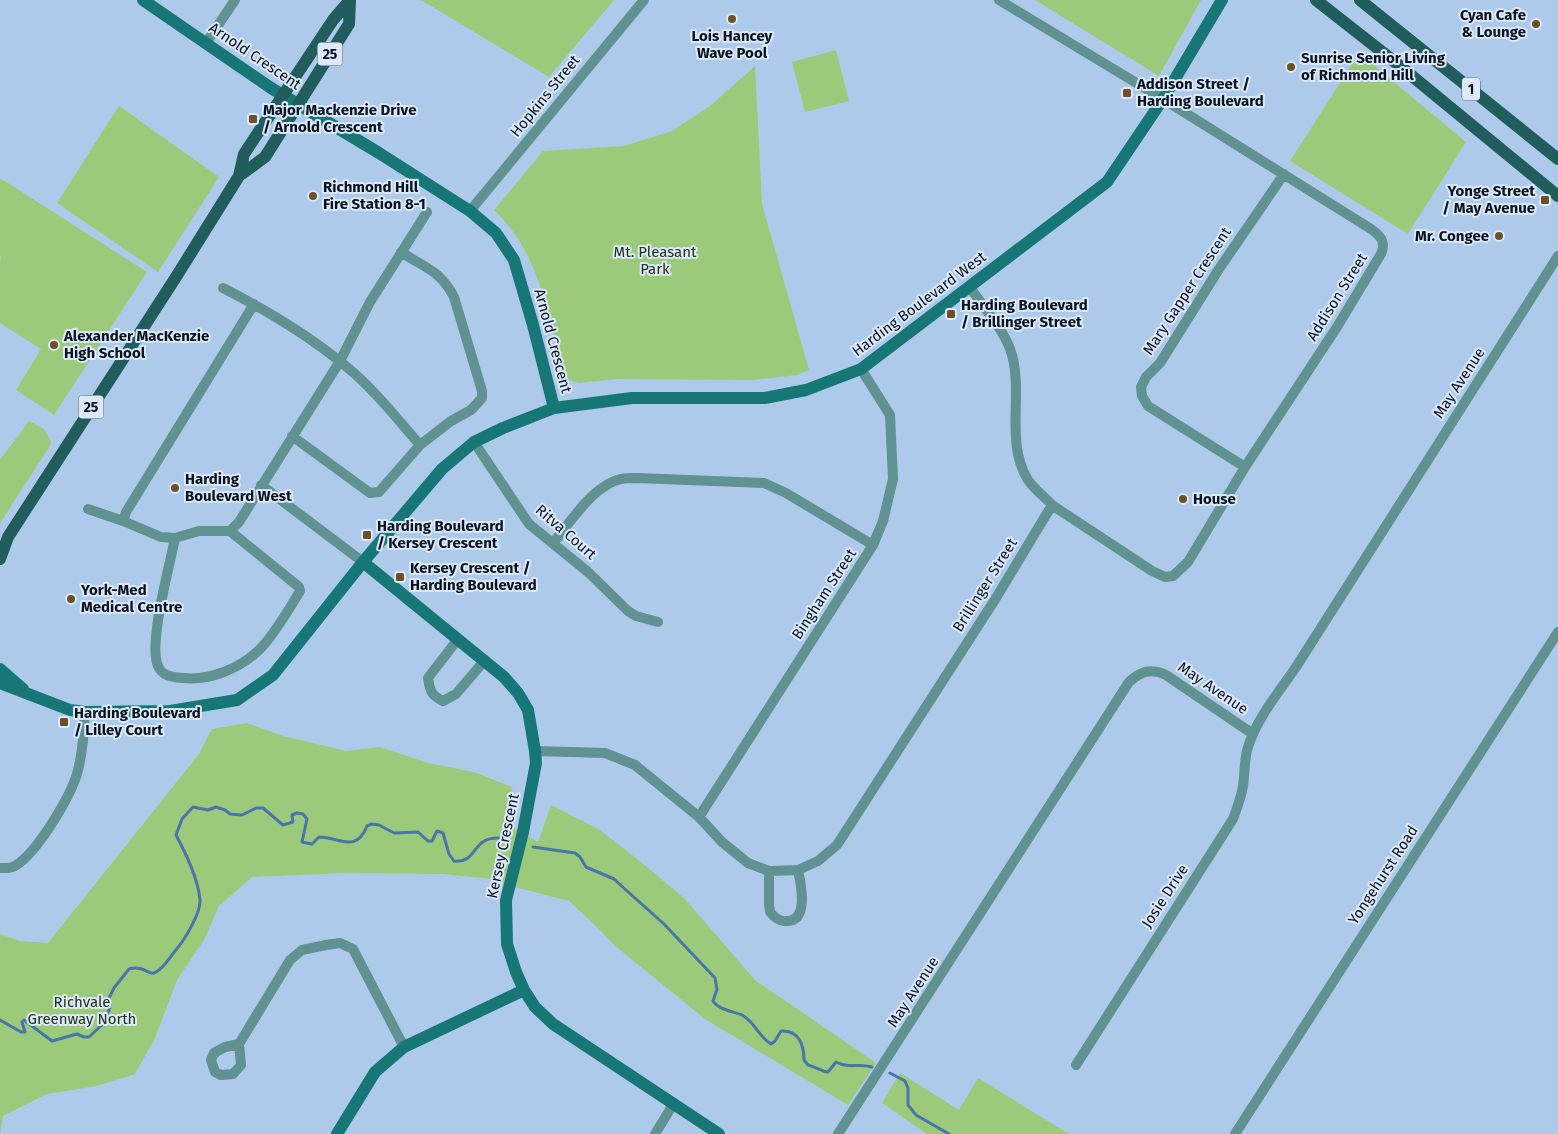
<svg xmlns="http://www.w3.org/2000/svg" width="1558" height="1134" font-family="'Fira Sans',sans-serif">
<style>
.green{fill:#9cca7b}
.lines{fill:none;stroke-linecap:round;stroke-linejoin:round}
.stream{stroke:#4876aa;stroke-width:3}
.street{stroke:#5f9290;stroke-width:10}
.secondary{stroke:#177776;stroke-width:12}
.primary{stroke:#205d5c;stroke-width:12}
.poi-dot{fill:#6f5025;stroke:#dbe9fa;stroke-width:2}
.labels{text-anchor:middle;stroke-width:4;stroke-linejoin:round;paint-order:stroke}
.shield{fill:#dbe9fa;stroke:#47525f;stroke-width:1}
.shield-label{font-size:14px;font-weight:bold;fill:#08121d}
.poi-label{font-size:15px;font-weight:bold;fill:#08121d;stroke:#dbe9fa;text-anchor:start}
.street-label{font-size:15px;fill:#08121d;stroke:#dbe9fa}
.park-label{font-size:15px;fill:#203311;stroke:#dbe9fa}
</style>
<rect width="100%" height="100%" fill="#aecaea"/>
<path class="green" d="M421,0H614L549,77Z
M1035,0H1201L1159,76Z
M836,50L849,101L805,112L792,62Z
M1359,53L1466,142L1408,234L1290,161Z
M755,66L762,204L809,370L797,375L753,380L617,379L579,383L568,380C563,369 560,355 557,343C541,291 535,250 494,210L543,151L624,146L672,131L710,106Z
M119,106L219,177L158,272L57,203Z
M0,178L147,272L54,415L16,390L41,349L0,323V260L1,257L0,256Z
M29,421L44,429L51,441L50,446L0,523V460Z
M247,723L283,736L346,751L380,747L428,763L474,772L512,787L514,828L538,842L551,805L600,830L641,862L685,899L755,980L876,1063L848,1105L705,1019L614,945L598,928L569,901L507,885L492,879L443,874L344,873L252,877L219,906L204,940L177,980L155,1038L135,1074L97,1086L47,1094L3,1116L0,1134V934L19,941L48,943L199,754L212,729Z
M900,1073L959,1110L978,1078L1069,1134H927L882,1103Z"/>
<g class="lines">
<path class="stream" d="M533,847L575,853L580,857L586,867L614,879L626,890L664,924L715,978L717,989L713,1001C719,1010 732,1011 742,1015C755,1022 758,1036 771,1044L775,1041L781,1031C799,1030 804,1045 804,1060L808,1065C816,1067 821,1071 828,1072L836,1062C849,1069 858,1063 872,1067
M0,1020L21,1032H25L22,1022L24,1020L52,1041L77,1034L84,1037H89L104,1023L110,1007L109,998L114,988L129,969C143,965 149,975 154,973C163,970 170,957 175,951C184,941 201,913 200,900C198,878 186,854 176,835L182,819L193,807L208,810L216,807L225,810L230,814L242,815L256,808H263L283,825L293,822L292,815L297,813L303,814L307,819L302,842L312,844L319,837C339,837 356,854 367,826L372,824L379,825L394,833L418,832L428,841H432L437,831L443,833L449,854L454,861C478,864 471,836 500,838
M890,1073L905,1081L908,1088V1105L916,1115L949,1134"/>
<path class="street" d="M999,0L1163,99L1371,229C1381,236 1386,242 1381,254L1337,327L1245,467L1188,562L1173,576L1165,577L1152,571L1052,505
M206,43L235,0
M470,211L644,0
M223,288C270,312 315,339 355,374C379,395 399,421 420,445
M292,436L370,493L379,492L420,445L451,421L471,410L482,398V391L454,297C440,270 425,268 401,252
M474,442L529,524L588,572L628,611L636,616L658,622
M1245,467L1148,406L1142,396L1141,387L1146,377L1160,363L1219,269L1284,174
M261,485L363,562
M88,509L123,521L161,537L175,538L199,531H230L299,587L300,591L297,596C288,611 272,637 260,649C241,668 210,681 183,678C173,677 163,677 158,666C148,643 170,565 175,538
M123,521L126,512L254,304
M230,531L239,522L340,361L370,302L427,212
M553,543C570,523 594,484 621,479C626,478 632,478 637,478L764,483L786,493L873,545
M458,639L428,678C430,691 431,695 443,701L456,694L485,660
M535,751L605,753L635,765L699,817L722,842L748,863L769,871L798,870L818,861L837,845L996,598L1052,505C1045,497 1034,489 1028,480C1005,443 1023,395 1012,355C1005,330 984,309 970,287
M699,817L873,545L883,521L893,479L890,415L861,369
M0,868C5,868 10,869 15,866C37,853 72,795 78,770C83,751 84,732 85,712
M769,871V904L770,912C774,917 780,922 787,921C809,921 801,884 798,870
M239,1044L241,1065L233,1074L221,1075L215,1072L211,1060L214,1053L225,1047L239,1044L290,960L302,950L326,945L340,943L353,949L404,1047
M1076,1065L1233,819C1237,808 1241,798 1243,786C1245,773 1244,759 1248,747C1257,718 1279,692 1296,667L1558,256
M655,1134L674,1103
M838,1134L1129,682C1141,671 1151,668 1166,675L1253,734
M1235,1134L1558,632"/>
<path class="secondary" d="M143,0L271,88L379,153L470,211L496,233L514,260L533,325L554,408
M363,562L504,677L518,693L528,710L535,751L536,763L523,832L506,900L507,944L516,972L524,990L535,1007L553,1024L719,1134
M0,669L23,689
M0,683L70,710L85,712L170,711L237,700L273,675L363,562L442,469L474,442L503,428L554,408L632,398H765L806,390L861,369L1107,182L1163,99L1222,0
M337,1134L375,1072L404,1047L524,990"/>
<path class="primary" d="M1316,0L1395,62L1558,196
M1360,0L1558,159
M239,176L265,157L349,24L350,1
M0,559L8,537L176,277L239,176L244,154L333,20L350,0"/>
</g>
<g class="poi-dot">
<circle cx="732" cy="19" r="5"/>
<circle cx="1536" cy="24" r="5"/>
<circle cx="1291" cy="67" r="5"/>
<rect x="1122" y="88" width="10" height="10" rx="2.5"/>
<rect x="248" y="114" width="10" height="10" rx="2.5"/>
<circle cx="313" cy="196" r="5"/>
<rect x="1540" y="195" width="10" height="10" rx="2.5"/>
<circle cx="1499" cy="236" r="5"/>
<rect x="946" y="309" width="10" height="10" rx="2.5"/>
<circle cx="54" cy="345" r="5"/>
<circle cx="175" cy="488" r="5"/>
<circle cx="1183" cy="499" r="5"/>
<rect x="362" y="530" width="10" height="10" rx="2.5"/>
<rect x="395" y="572" width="10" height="10" rx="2.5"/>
<circle cx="71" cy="599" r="5"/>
<rect x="59" y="717" width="10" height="10" rx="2.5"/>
</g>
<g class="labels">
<g class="shield">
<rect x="317.5" y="42.5" width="25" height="23" rx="4"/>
<rect x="1462" y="77.5" width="18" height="23" rx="4"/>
<rect x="78.5" y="395.5" width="25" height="23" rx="4"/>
</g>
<g class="shield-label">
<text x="330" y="59">25</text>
<text x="1471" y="94">1</text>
<text x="91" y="412">25</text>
</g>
<g class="poi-label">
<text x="1526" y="20" text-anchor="end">Cyan Cafe<tspan x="1526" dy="17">&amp; Lounge</tspan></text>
<text x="732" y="41" text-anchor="middle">Lois Hancey<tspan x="732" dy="17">Wave Pool</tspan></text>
<text x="1301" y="63">Sunrise Senior Living<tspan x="1301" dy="17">of Richmond Hill</tspan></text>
<text x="1137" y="89">Addison Street /<tspan x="1137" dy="17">Harding Boulevard</tspan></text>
<text x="263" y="115">Major Mackenzie Drive<tspan x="263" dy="17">/ Arnold Crescent</tspan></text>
<text x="323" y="192">Richmond Hill<tspan x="323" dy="17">Fire Station 8-1</tspan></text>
<text x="1535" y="196" text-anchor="end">Yonge Street<tspan x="1535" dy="17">/ May Avenue</tspan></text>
<text x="1489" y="241" text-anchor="end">Mr. Congee</text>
<text x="961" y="310">Harding Boulevard<tspan x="961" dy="17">/ Brillinger Street</tspan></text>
<text x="64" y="341">Alexander MacKenzie<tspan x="64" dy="17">High School</tspan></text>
<text x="185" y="484">Harding<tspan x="185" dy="17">Boulevard West</tspan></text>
<text x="1193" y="504">House</text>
<text x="377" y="531">Harding Boulevard<tspan x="377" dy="17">/ Kersey Crescent</tspan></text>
<text x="410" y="573">Kersey Crescent /<tspan x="410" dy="17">Harding Boulevard</tspan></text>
<text x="81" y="595">York-Med<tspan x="81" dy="17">Medical Centre</tspan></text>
<text x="74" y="718">Harding Boulevard<tspan x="74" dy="17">/ Lilley Court</tspan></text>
</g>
<g class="street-label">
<text transform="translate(255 56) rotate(34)" y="5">Arnold Crescent</text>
<text transform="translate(545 96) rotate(-51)" y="5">Hopkins Street</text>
<text transform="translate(1187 291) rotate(-57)" y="5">Mary Gapper Crescent</text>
<text transform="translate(1337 297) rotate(-58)" y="5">Addison Street</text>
<text transform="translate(919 304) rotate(-37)" y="5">Harding Boulevard West</text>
<text transform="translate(553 341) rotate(75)" y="5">Arnold Crescent</text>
<text transform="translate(1459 383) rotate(-57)" y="5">May Avenue</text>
<text transform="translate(566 532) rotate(41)" y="5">Ritva Court</text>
<text transform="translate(985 585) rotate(-58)" y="5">Brillinger Street</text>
<text transform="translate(824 594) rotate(-57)" y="5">Bingham Street</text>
<text transform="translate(1213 688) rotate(34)" y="5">May Avenue</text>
<text transform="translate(503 846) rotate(-78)" y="5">Kersey Crescent</text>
<text transform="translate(1383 875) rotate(-57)" y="5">Yongehurst Road</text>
<text transform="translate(1165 896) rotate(-57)" y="5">Josie Drive</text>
<text transform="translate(913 992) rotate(-57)" y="5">May Avenue</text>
</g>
<g class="park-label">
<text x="655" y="257">Mt. Pleasant<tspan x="655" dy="17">Park</tspan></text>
<text x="82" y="1007">Richvale<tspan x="82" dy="17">Greenway North</tspan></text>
</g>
</g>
</svg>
